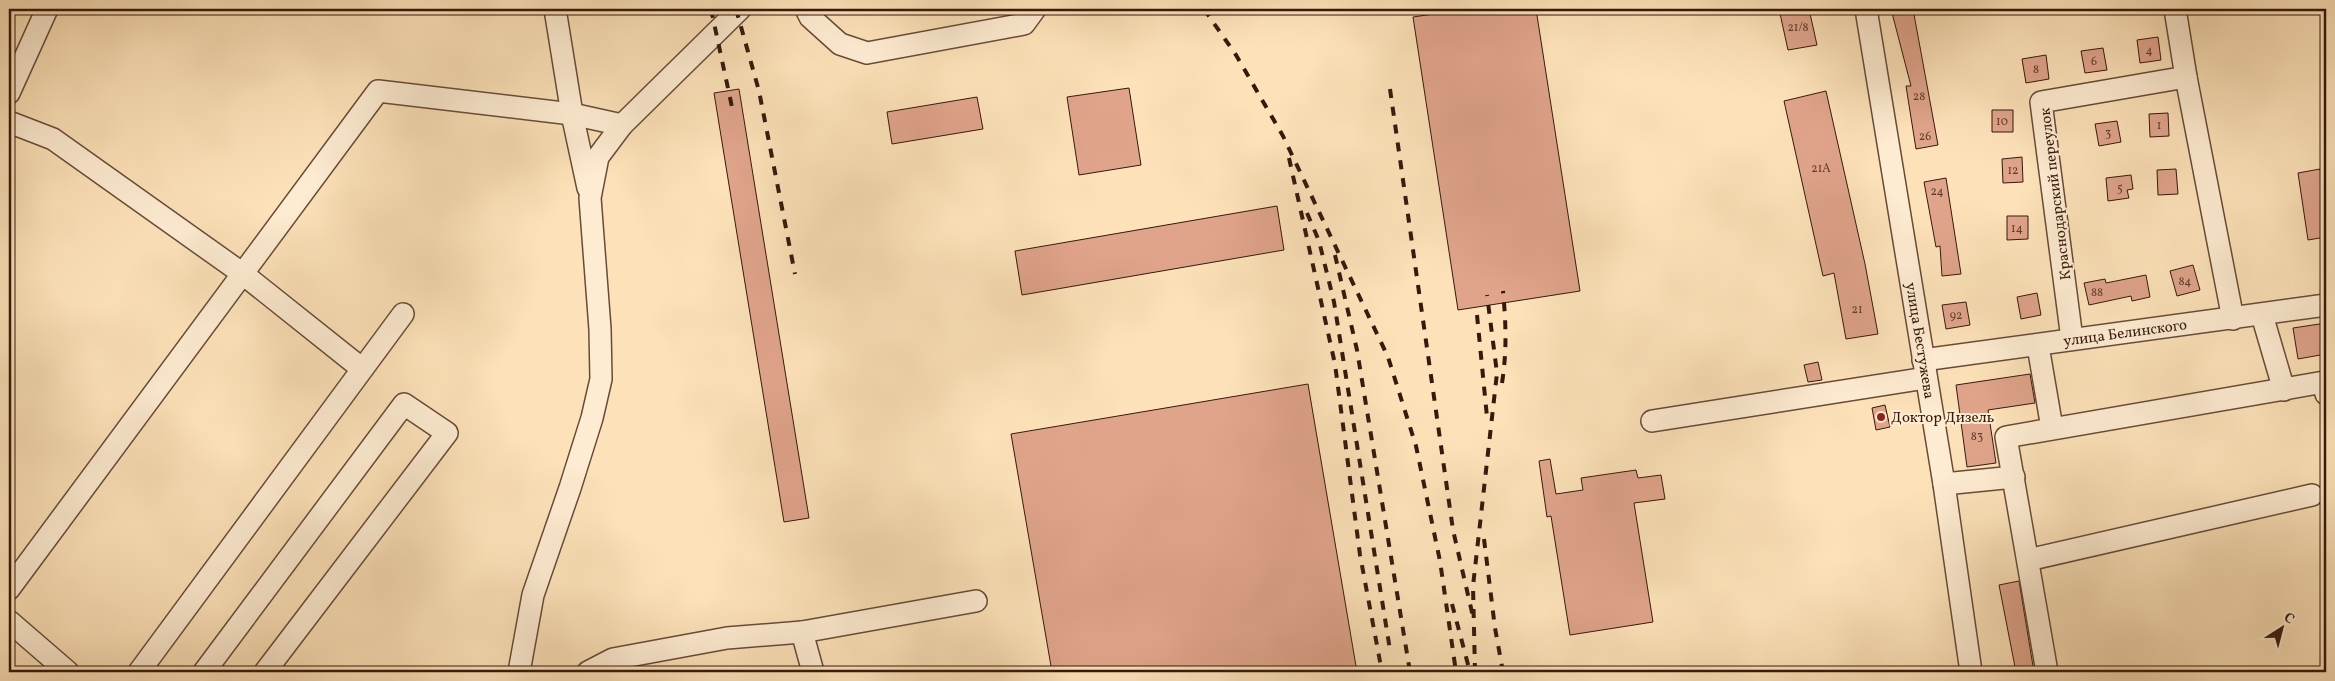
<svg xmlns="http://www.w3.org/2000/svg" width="2335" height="681" font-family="Vollkorn,serif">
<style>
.building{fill:#e0a48b;stroke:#35190d}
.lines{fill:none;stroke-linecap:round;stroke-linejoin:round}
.minor-casing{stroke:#674b38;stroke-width:24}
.minor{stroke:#feecd2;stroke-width:21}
.rail{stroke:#35190d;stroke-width:4;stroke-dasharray:9 9;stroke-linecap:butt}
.poi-dot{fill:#8f2418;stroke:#feecd2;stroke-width:2}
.labels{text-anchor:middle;stroke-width:4;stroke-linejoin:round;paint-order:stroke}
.number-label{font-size:12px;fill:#603c2c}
.street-label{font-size:15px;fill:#35190d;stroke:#feecd2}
.poi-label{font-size:15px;fill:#35190d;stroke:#feecd2;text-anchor:start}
</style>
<rect width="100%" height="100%" fill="#fde2b9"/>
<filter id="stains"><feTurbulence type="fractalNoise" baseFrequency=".004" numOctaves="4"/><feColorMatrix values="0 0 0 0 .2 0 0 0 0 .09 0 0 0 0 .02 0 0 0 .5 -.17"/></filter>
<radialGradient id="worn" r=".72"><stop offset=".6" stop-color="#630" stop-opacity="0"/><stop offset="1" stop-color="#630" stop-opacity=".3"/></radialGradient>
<path class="building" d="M1467,9H1536L1580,291L1458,310L1413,17Z
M1779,9H1809L1817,45L1788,50Z
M1891,9H1913L1938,145L1916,149L1906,86H1911Z
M2158,37L2161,60L2140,63L2137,40Z
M2103,48L2107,70L2085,73L2081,51Z
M2046,55L2049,79L2026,83L2022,59Z
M1129,88L1141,165L1079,175L1067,97Z
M739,89L809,518L784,522L714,93Z
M1826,91L1865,264L1878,334L1846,339L1834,273L1823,276L1784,101Z
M977,97L983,129L892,144L887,112Z
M1992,110H2013V132H1992Z
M2168,113L2169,136L2150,137L2149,114Z
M2117,121L2121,142L2099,146L2095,124Z
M2022,157L2023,182L2003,183L2002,159Z
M2176,169L2178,194L2158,195L2157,170Z
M2320,169L2324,190H2326V237L2308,240L2298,173Z
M2131,175L2133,189L2127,190L2129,198L2108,201L2106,178Z
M1946,178L1961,274L1942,276L1940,246L1936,247L1924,182Z
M1277,206L1284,250L1022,295L1015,251Z
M2007,216H2028V239L2007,240Z
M2193,265L2200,290L2177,296L2170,271Z
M2146,275L2150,297L2132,301L2131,296L2089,305L2084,283L2105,279L2106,283Z
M2037,293L2041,315L2021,319L2017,297Z
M1966,302L1970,325L1946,329L1942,305Z
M2326,323V354L2298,359L2293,328Z
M1818,362L1822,380L1808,382L1804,365Z
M2030,374L2035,403L1988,410L1996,463L1967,467L1956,385Z
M1308,384L1357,672H1052L1011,434Z
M1885,405L1890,427L1876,430L1872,408Z
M1550,459L1556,494L1583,490L1581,478L1636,470L1638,478L1661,475L1665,499L1634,503L1653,622L1570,635L1551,516L1547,517L1539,461Z
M2019,581L2034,672H2016L1999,585Z"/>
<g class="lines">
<defs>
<g id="minor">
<path d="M555,9L572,114L588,188"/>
<path d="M806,9L810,17L840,44L867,53L1024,24L1035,9"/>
<path id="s1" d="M1866,9L1944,484L1971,672"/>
<path d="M2186,77L2233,319"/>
<path d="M9,93L47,9"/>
<path d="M9,122L53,139L243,274L361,368"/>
<path d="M2262,315L2284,390"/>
<path d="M2072,339L2041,102L2186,77L2175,9"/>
<path d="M2038,346L2052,428"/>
<path id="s2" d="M1923,360L2326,305"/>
<path d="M1652,421L1926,378"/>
<path d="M1944,484L2014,477"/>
<path d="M2028,560L2312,495"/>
<path d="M9,589L378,91L572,114L622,125"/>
<path d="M9,621L68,672"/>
<path d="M802,632L813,672"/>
<path d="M139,672L403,314"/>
<path d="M204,672L404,404L447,433L265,672"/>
<path d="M519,672L533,595L570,488L592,418L601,379L600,329L590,198L598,157L622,125L740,9"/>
<path d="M588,672L613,659L727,638L802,632L976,601"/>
<path d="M2047,672L2006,437L2324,382L2326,394"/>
</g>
</defs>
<use href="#minor" class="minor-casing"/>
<use href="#minor" class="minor"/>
<path class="rail" d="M711,9L732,107
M736,9L759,91L795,274
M1204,9L1236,55L1283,136L1388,357L1416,446L1440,561L1456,672
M1390,89L1453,530L1474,621
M1289,158L1335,364L1360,555L1382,672
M1307,213L1319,241L1334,302L1390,650
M1335,255L1357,350L1410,672
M1477,315L1487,417
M1502,383C1507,351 1506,323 1503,291
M1484,539L1495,628L1503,672
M1452,604L1470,672
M1475,672L1473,586L1497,373L1487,295"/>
</g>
<circle class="poi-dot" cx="1881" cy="417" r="5"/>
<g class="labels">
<g class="number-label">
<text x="1798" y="31">21/8</text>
<text x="2149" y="54">4</text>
<text x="2094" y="65">6</text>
<text x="2036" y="73">8</text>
<text x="1919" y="100">28</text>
<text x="2002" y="125">10</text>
<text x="2159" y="129">1</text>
<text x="2108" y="137">3</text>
<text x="1925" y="140">26</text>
<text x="1821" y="172">21А</text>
<text x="2013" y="174">12</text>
<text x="2120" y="192">5</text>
<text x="1937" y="195">24</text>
<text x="2017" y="232">14</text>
<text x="2185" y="285">84</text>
<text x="2097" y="296">88</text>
<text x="1857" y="313">21</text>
<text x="1956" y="319">92</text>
<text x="1977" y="440">83</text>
</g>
<g class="street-label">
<text transform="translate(2055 194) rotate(-97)" y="5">Краснодарский переулок</text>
<text dy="5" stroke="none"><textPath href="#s2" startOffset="204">улица Белинского</textPath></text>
<text dy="5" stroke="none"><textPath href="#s1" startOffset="336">улица Бестужева</textPath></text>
</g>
<g class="poi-label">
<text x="1891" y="422">Доктор Дизель</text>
</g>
</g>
<rect width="2335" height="681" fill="none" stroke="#fde2b9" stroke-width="30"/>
<rect x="10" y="10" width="2315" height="661" fill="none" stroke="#35190d" stroke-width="2.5"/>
<rect x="15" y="15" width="2305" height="651" fill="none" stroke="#35190d"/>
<g transform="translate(2282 628) rotate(36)" stroke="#feecd2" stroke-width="4" paint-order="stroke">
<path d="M0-4L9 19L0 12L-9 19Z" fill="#35190d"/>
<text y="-8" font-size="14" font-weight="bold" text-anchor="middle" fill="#35190d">С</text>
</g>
<rect width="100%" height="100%" filter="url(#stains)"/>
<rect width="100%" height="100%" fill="url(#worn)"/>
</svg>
